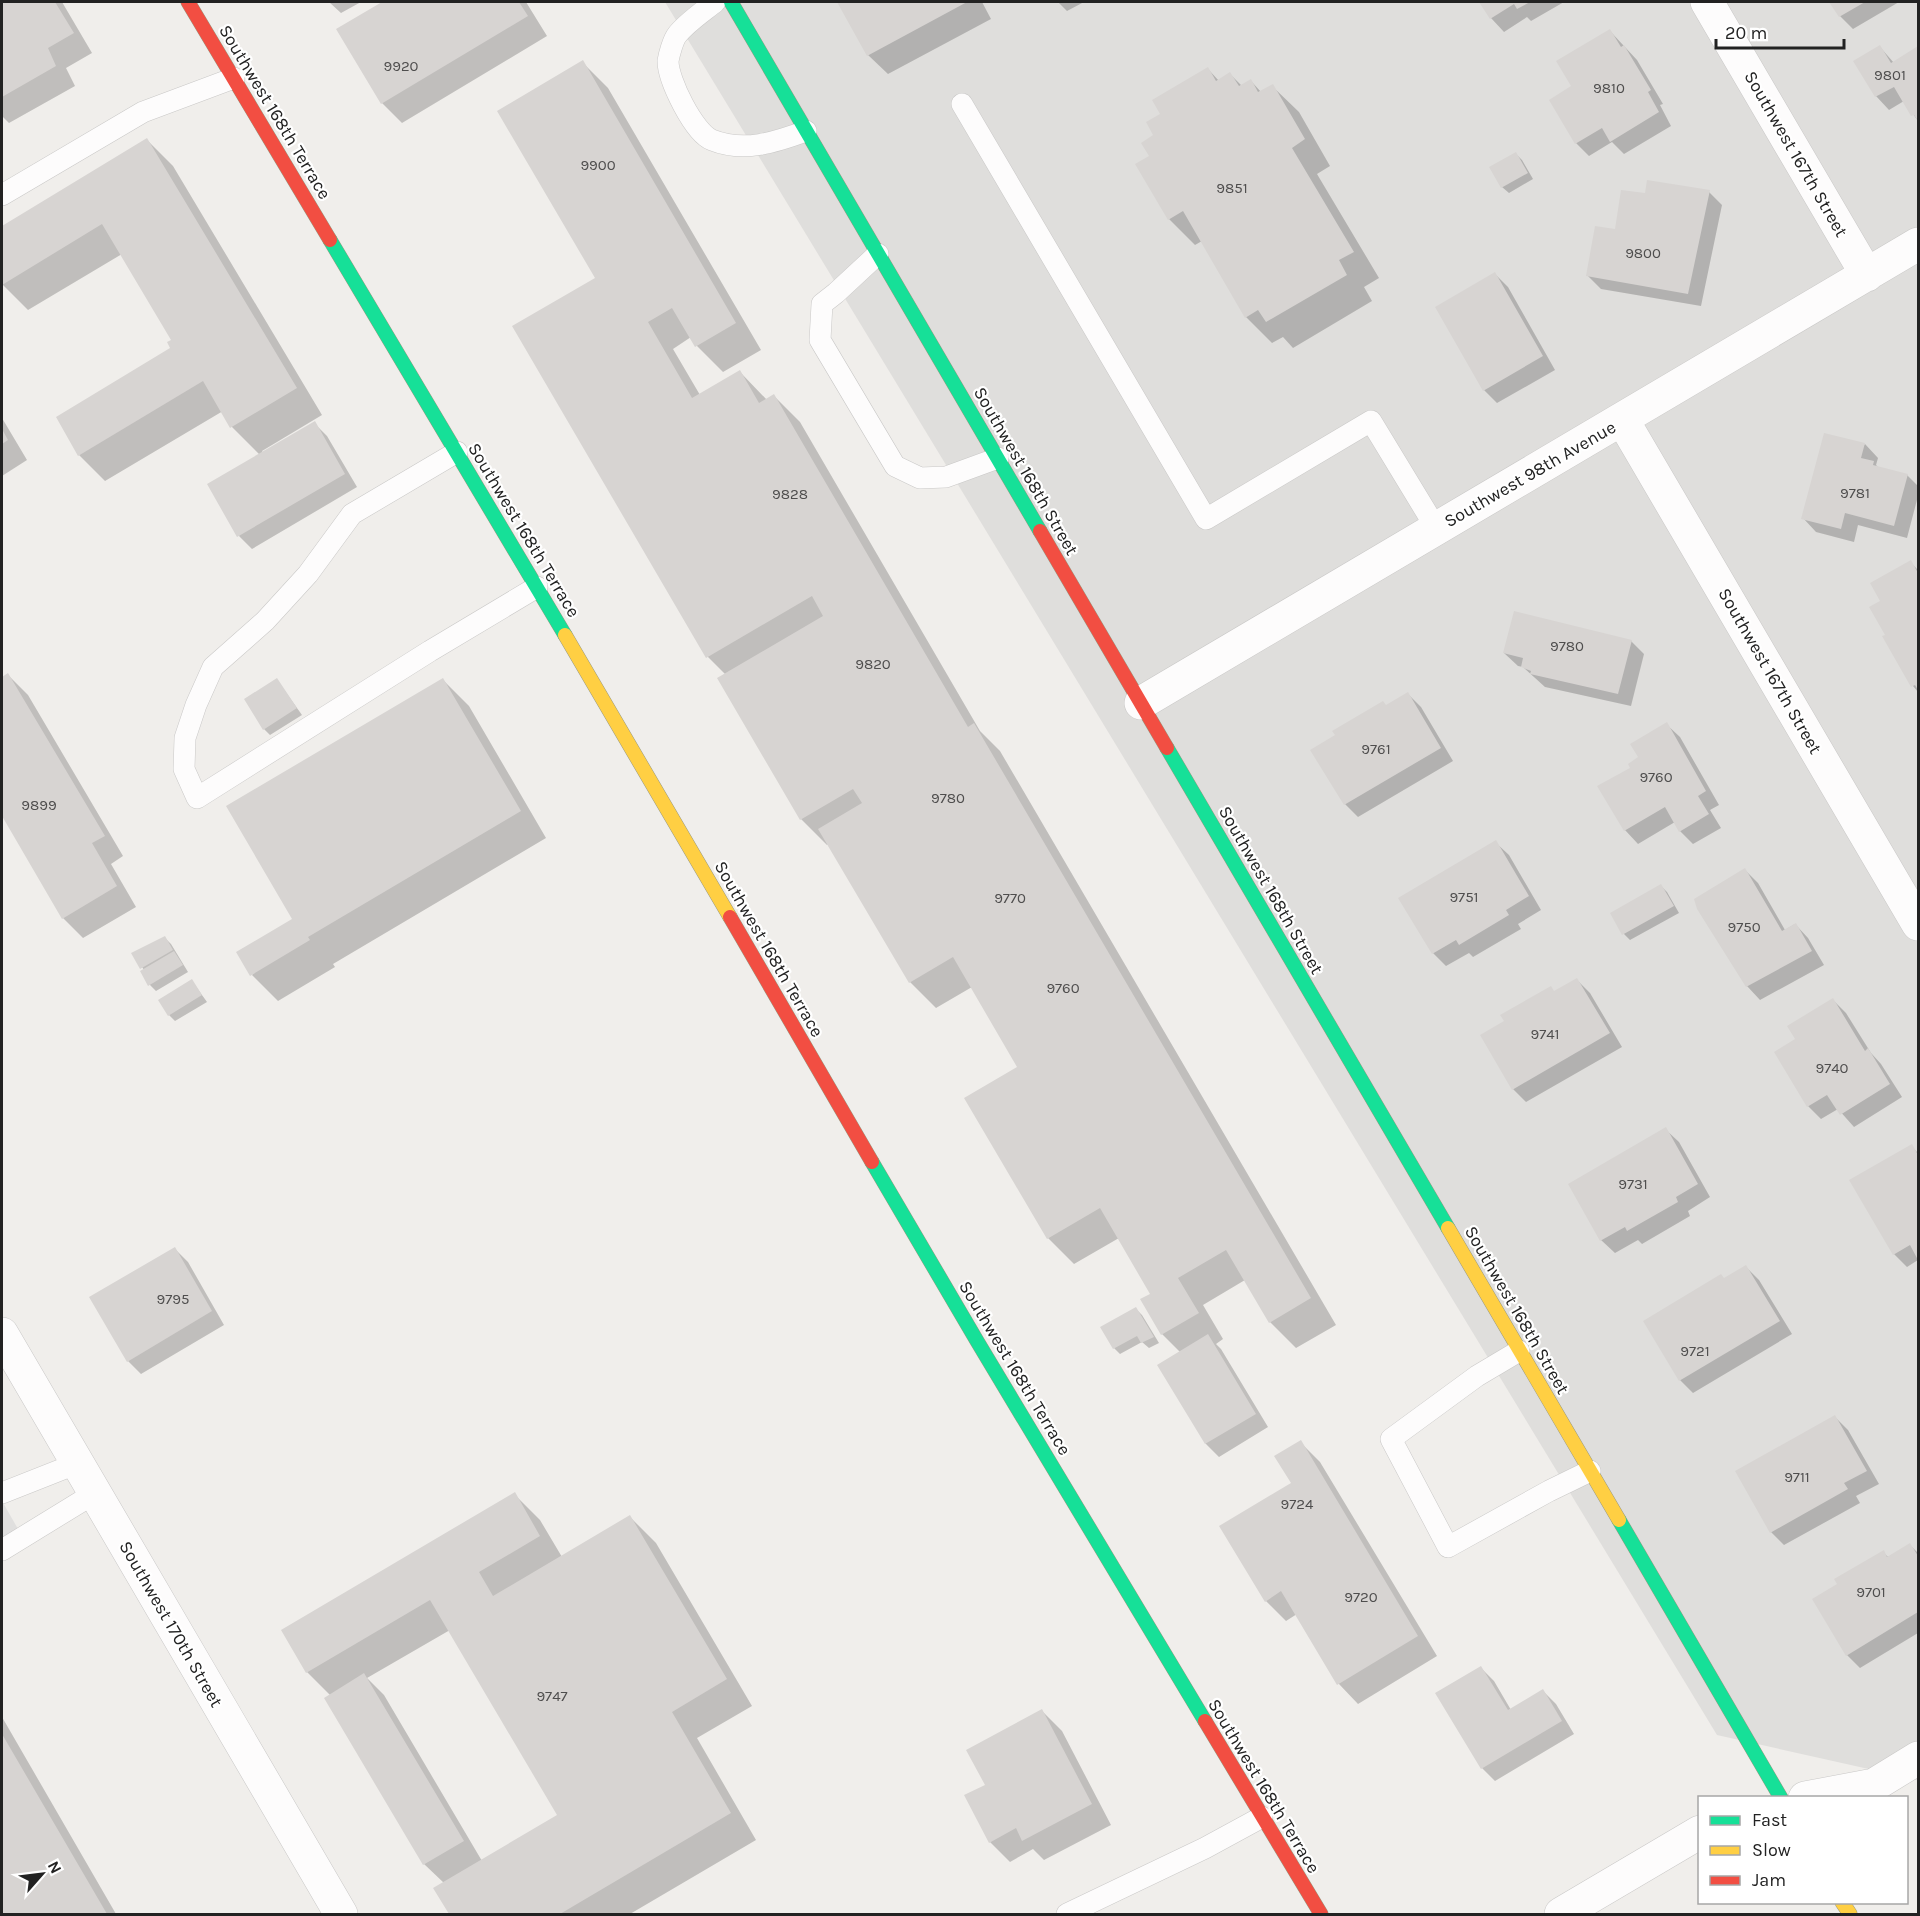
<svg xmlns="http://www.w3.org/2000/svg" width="1920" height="1916" font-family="Karla,sans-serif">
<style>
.residential{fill:#dfdedc}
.parking{fill:#e0dfde}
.shadow{fill:#0003;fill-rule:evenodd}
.building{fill:#d7d4d2}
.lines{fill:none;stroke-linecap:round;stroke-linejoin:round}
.lane-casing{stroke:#c9c8c7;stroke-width:22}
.street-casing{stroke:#c9c8c7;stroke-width:34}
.fast-casing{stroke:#999a82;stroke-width:15}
.slow-casing{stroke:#999a82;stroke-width:15}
.jam-casing{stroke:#999a82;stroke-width:15}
.lane{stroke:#fdfcfc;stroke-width:21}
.street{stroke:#fdfcfc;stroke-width:33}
.fast{stroke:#16e098;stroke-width:14}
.slow{stroke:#ffcf43;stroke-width:14}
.jam{stroke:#f24e42;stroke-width:14}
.labels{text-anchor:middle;stroke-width:4.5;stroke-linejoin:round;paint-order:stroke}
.number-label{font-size:15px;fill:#4f4e4e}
.street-label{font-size:18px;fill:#222;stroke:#fff}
</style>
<rect width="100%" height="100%" fill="#f0eeeb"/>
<path class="residential" d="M665,2H1918V1780L1717,1735Z"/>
<path class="parking" d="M2,1501L22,1536L2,1548Z"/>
<path class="shadow" d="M7,2H62L92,53L66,68L75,86L9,123L2,116V5Z
M329,2H361L341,13Z
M385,2H526L547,36L402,123L382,103L338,29Z
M839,2H982L991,19L888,74L868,55Z
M1058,2H1084L1067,11Z
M1480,2H1564L1531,21L1527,17L1504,32L1491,18Z
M1831,2H1899L1853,29L1840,16Z
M1610,31L1637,60L1663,104L1660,105L1671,126L1624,154L1612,142L1589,156L1576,143L1573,87Z
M1880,47L1894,63L1918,48V121L1904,101L1889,110L1876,96L1855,62Z
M582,62L608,88L761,350L723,372L697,346L691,337L673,349L700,395L740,372L767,400L774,396L800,422L980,731L1000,751L1336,1325L1296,1348L1270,1322L1245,1280L1203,1305L1223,1339L1216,1344L1221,1349L1268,1427L1219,1457L1206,1444L1159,1365L1180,1352L1162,1334L1152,1294L1119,1238L1074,1264L1048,1238L1019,1068L972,987L936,1008L910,982L829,844L827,845L801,819L726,675L708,657L514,327L597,278Z
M1208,69L1219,81L1230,74L1242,86L1251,81L1261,92L1272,86L1299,112L1330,166L1317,174L1379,278L1364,287L1372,301L1293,348L1283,337L1272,343L1246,317L1202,241L1195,245L1169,219L1151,156L1155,136L1162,114Z
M147,140L173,166L322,415L262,451L263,453L314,423L327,436L357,487L252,549L239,536L260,455L232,427L223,411L105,481L79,455L173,348V341L122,254L28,310L2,284V228Z
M1516,154L1522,160L1533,179L1509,193L1502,187Z
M1709,192L1722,205L1701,306L1601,289L1588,276L1616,231L1646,195Z
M1495,274L1508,287L1555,370L1497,403L1484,390Z
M2,418L27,460L2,476Z
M1865,444L1878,458L1876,465L1879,468L1907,475L1918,486V496L1907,538L1858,525L1854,542L1816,532L1803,518Z
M1910,562L1918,570V692L1913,686L1887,635L1882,602Z
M1631,641L1644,654L1631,706L1545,687L1523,667L1518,666L1504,653Z
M8,675L28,695L123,856L111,864L136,907L83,938L63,918L2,813V679Z
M277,680L302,715L270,735L264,729Z
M443,680L469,706L546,838L333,964L335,967L278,1001L252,975L294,920Z
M1408,694L1421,707L1453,761L1358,817L1345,804L1386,707Z
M1666,724L1680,737L1719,805L1710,810L1721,828L1693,844L1680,831L1675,822L1638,844L1625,830L1640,758Z
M1495,842L1509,855L1541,910L1518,924L1521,929L1473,957L1469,953L1446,966L1433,953Z
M1745,870L1758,883L1785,930L1795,924L1808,938L1824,965L1760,1000L1747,986Z
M1661,886L1667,892L1679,913L1630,940L1624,934L1612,914Z
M165,938L171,944L188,972L156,991L150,985L144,970L133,953Z
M1577,980L1590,993L1622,1047L1526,1102L1513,1089L1555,992Z
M192,981L207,1002L175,1021L169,1015Z
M1833,1000L1846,1013L1871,1053L1881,1064L1902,1097L1854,1127L1838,1109L1821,1119L1808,1106Z
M1665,1129L1679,1142L1710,1197L1688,1211L1690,1216L1642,1244L1638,1240L1615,1253L1601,1240Z
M1911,1146L1918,1153V1260L1907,1267L1894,1254Z
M175,1249L188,1262L224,1325L141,1374L128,1361Z
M1746,1267L1759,1280L1792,1334L1693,1393L1680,1380Z
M1136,1309L1142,1315L1159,1343L1149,1348L1142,1342L1120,1354L1114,1348Z
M1835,1417L1848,1430L1879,1484L1856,1496L1860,1503L1784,1545L1771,1532Z
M1300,1442L1320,1462L1437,1656L1358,1704L1339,1684L1297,1614L1286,1621L1266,1601Z
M514,1494L540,1520L562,1557L630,1517L656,1543L752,1706L697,1738L756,1840L630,1914H451L435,1888L444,1883L424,1864L331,1696L307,1672L283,1630ZM450,1630L559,1816L482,1861L384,1695L367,1678Z
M1910,1545L1918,1553V1633L1860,1668L1847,1655L1883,1552L1888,1557Z
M1481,1668L1494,1681L1511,1710L1543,1691L1556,1704L1574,1734L1495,1781L1482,1768Z
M1042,1711L1062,1731L1111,1825L1044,1860L1033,1849L1010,1862L990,1842L987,1786Z
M2,1717L116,1914H2Z"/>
<path class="building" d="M4,2H55L74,33L48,48L56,66L2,97V3Z
M382,2H519L528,16L381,104L336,29Z
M837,2H967L867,56Z
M1479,2H1530L1517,9L1514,4L1490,19Z
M1829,2H1865L1839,17Z
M1610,29L1621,47L1624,45L1651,90L1648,92L1659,112L1610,142L1602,128L1575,144L1549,100L1571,86L1556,61Z
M1880,45L1891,63L1918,46V121L1914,115L1911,116L1894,87L1875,97L1853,61Z
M583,60L736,323L695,347L672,308L648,322L692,398L740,370L759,403L774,394L968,727L974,723L1311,1298L1269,1323L1226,1250L1178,1278L1199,1313L1161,1335L1140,1299L1150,1294L1100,1208L1047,1239L964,1098L1017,1067L953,957L909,983L818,829L862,803L853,789L800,820L717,678L823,616L812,596L706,658L512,326L595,278L497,111Z
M1208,67L1216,81L1230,72L1239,86L1251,79L1258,92L1273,84L1305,139L1292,148L1354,252L1339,260L1347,275L1266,322L1258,310L1245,318L1183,211L1168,220L1135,164L1149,156L1141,143L1153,135L1146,122L1160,114L1152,100Z
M147,138L297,388L230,428L203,381L78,456L56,417L170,348L167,342L171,340L102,224L2,285V226Z
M1516,152L1528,173L1501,188L1489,167Z
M1647,180L1710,190L1688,294L1586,276L1595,226L1615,229L1621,190L1645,193Z
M1495,272L1543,356L1483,391L1435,307Z
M315,421L345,474L237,537L207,484Z
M2,429L8,440L2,444Z
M1824,433L1865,443L1861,458L1874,461L1873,465L1908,474L1894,526L1845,513L1841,529L1801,519Z
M1911,560L1918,573V690L1915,685L1911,687L1882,636L1885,635L1869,607L1880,601L1870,583Z
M1514,611L1632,640L1618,694L1530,674L1531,671L1521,667L1523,658L1503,653Z
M8,673L105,836L92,843L117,886L62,919L2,816V677Z
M277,678L297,708L263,730L244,699Z
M443,678L521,811L308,937L310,940L250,976L236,952L292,919L226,806Z
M1408,692L1441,748L1344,805L1310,750L1335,735L1332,731L1383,701L1386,705Z
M1667,722L1706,791L1698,796L1709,814L1679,832L1665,807L1624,831L1597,786L1630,768L1628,764L1638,757L1630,744Z
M1496,840L1529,896L1506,910L1509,915L1459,945L1456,940L1432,954L1398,898Z
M1745,868L1782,931L1796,923L1812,951L1746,987L1697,909L1694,899Z
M1661,884L1674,906L1622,935L1610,913Z
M165,936L173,950L140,969L131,953Z
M174,951L183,965L148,986L140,971Z
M1577,978L1610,1033L1512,1090L1480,1035L1504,1021L1500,1015L1551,986L1554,991Z
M192,979L202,995L168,1016L158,1000Z
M1833,998L1865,1051L1868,1048L1890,1084L1840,1115L1827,1095L1807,1107L1774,1052L1795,1039L1787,1026Z
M1666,1127L1698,1184L1676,1197L1678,1202L1627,1231L1625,1227L1600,1241L1568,1184Z
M1912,1144L1918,1155V1260L1910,1245L1893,1255L1849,1180Z
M175,1247L212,1311L127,1362L89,1297Z
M1746,1265L1780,1321L1679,1381L1643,1321L1721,1274L1724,1278Z
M1136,1307L1154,1337L1141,1343L1137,1336L1113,1349L1100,1327Z
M1208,1334L1256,1414L1205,1444L1157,1365Z
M1835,1415L1867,1471L1844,1483L1848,1489L1770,1533L1735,1471Z
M1301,1440L1418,1636L1337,1685L1281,1591L1265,1602L1219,1526L1291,1483L1274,1456Z
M515,1492L540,1536L479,1572L493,1596L630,1515L727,1679L672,1712L731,1813L560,1914H449L433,1888L557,1815L430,1600L306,1673L281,1630Z
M1910,1543L1918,1556V1612L1846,1656L1812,1599L1837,1584L1834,1579L1884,1550L1887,1557Z
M1481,1666L1508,1710L1543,1689L1562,1721L1481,1769L1435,1693Z
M364,1673L464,1841L423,1865L324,1698Z
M1042,1709L1092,1804L1022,1841L1016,1828L989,1843L964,1795L985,1785L966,1750Z
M2,1734L107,1914H2Z"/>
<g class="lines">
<defs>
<path id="lane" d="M715,2C704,11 686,23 677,35C673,40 669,55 668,61C668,80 694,133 712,140C744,153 776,142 806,131
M962,104L1206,519L1371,421L1436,528
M2,195L143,112L234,78
M878,254L836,293L822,304L820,340L895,466L920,478L946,477L998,458
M457,452L352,514L308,574L265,621L213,667L196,705L185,738L184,769L197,798L430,651L537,587
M1519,1351L1477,1376L1391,1439L1448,1547L1549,1491L1590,1471
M2,1493L78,1463
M2,1550L95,1493
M1067,1914L1205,1848L1262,1817"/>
<path id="street" d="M1707,2L1867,275
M1622,419L1918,924
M1141,703L1918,244
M2,1334L341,1914
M1805,1798L1874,1785L1918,1758
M1561,1914L1700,1832"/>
<path id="fast" d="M731,2L1040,531
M330,240L565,635
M1167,748L1448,1228
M872,1162L977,1341L1205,1721
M1619,1520L1781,1798"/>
<path id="slow" d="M565,635L730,917
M1448,1228L1619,1520
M1842,1902L1850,1914"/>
<path id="jam" d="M188,2L330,240
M1040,531L1167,748
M730,917L872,1162
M1205,1721L1321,1914"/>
</defs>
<use href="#lane" class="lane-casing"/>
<use href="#street" class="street-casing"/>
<use href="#fast" class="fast-casing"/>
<use href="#slow" class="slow-casing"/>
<use href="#jam" class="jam-casing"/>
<use href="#lane" class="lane"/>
<use href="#street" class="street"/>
<use href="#fast" class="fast"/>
<use href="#slow" class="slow"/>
<use href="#jam" class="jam"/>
</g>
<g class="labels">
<g class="number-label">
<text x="401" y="71">9920</text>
<text x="1890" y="80">9801</text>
<text x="1609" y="93">9810</text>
<text x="598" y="170">9900</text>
<text x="1232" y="193">9851</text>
<text x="1643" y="258">9800</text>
<text x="1855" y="498">9781</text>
<text x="790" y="499">9828</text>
<text x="1567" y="651">9780</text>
<text x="873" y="669">9820</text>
<text x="1376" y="754">9761</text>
<text x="1656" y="782">9760</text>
<text x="948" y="803">9780</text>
<text x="39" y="810">9899</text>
<text x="1464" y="902">9751</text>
<text x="1010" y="903">9770</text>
<text x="1744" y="932">9750</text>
<text x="1063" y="993">9760</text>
<text x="1545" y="1039">9741</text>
<text x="1832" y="1073">9740</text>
<text x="1633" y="1189">9731</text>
<text x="173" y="1304">9795</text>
<text x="1695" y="1356">9721</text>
<text x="1797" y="1482">9711</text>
<text x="1297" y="1509">9724</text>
<text x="1871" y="1597">9701</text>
<text x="1361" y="1602">9720</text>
<text x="552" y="1701">9747</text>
</g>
<g class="street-label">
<text transform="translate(275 112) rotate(59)" y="6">Southwest 168th Terrace</text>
<text transform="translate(1796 154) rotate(60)" y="6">Southwest 167th Street</text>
<text transform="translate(1026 471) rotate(60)" y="6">Southwest 168th Street</text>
<text transform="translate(1530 474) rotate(-30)" y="6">Southwest 98th Avenue</text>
<text transform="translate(524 530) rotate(59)" y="6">Southwest 168th Terrace</text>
<text transform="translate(1770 671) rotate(60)" y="6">Southwest 167th Street</text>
<text transform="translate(1271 890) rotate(60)" y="6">Southwest 168th Street</text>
<text transform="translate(769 949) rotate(60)" y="6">Southwest 168th Terrace</text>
<text transform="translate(1517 1310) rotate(60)" y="6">Southwest 168th Street</text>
<text transform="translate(1015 1368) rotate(59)" y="6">Southwest 168th Terrace</text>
<text transform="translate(171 1624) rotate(60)" y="6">Southwest 170th Street</text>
<text transform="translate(1264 1786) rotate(59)" y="6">Southwest 168th Terrace</text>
</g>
</g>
<rect width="1920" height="1916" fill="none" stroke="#222222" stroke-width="6"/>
<rect x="1698" y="1796" width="210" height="108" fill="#ffffff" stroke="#a7a7a7" stroke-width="1.5"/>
<rect x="1710" y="1816" width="30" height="9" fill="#16e098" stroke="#a7a7a7" stroke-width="1.5"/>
<text x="1752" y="1826" font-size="18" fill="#222222">Fast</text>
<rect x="1710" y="1846" width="30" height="9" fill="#ffcf43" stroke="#a7a7a7" stroke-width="1.5"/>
<text x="1752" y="1856" font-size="18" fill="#222222">Slow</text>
<rect x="1710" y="1876" width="30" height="9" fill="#f24e42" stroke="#a7a7a7" stroke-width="1.5"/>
<text x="1752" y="1886" font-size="18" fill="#222222">Jam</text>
<g transform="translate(42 1874) rotate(62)" stroke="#ffffff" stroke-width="4.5" paint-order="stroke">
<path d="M0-4.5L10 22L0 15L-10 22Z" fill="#222222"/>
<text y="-9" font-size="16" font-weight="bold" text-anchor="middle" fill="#222222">N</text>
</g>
<path d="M1716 39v9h128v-9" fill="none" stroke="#222222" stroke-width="3"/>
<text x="1725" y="39" font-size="18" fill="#222222" stroke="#ffffff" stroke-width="4.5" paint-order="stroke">20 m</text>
</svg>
